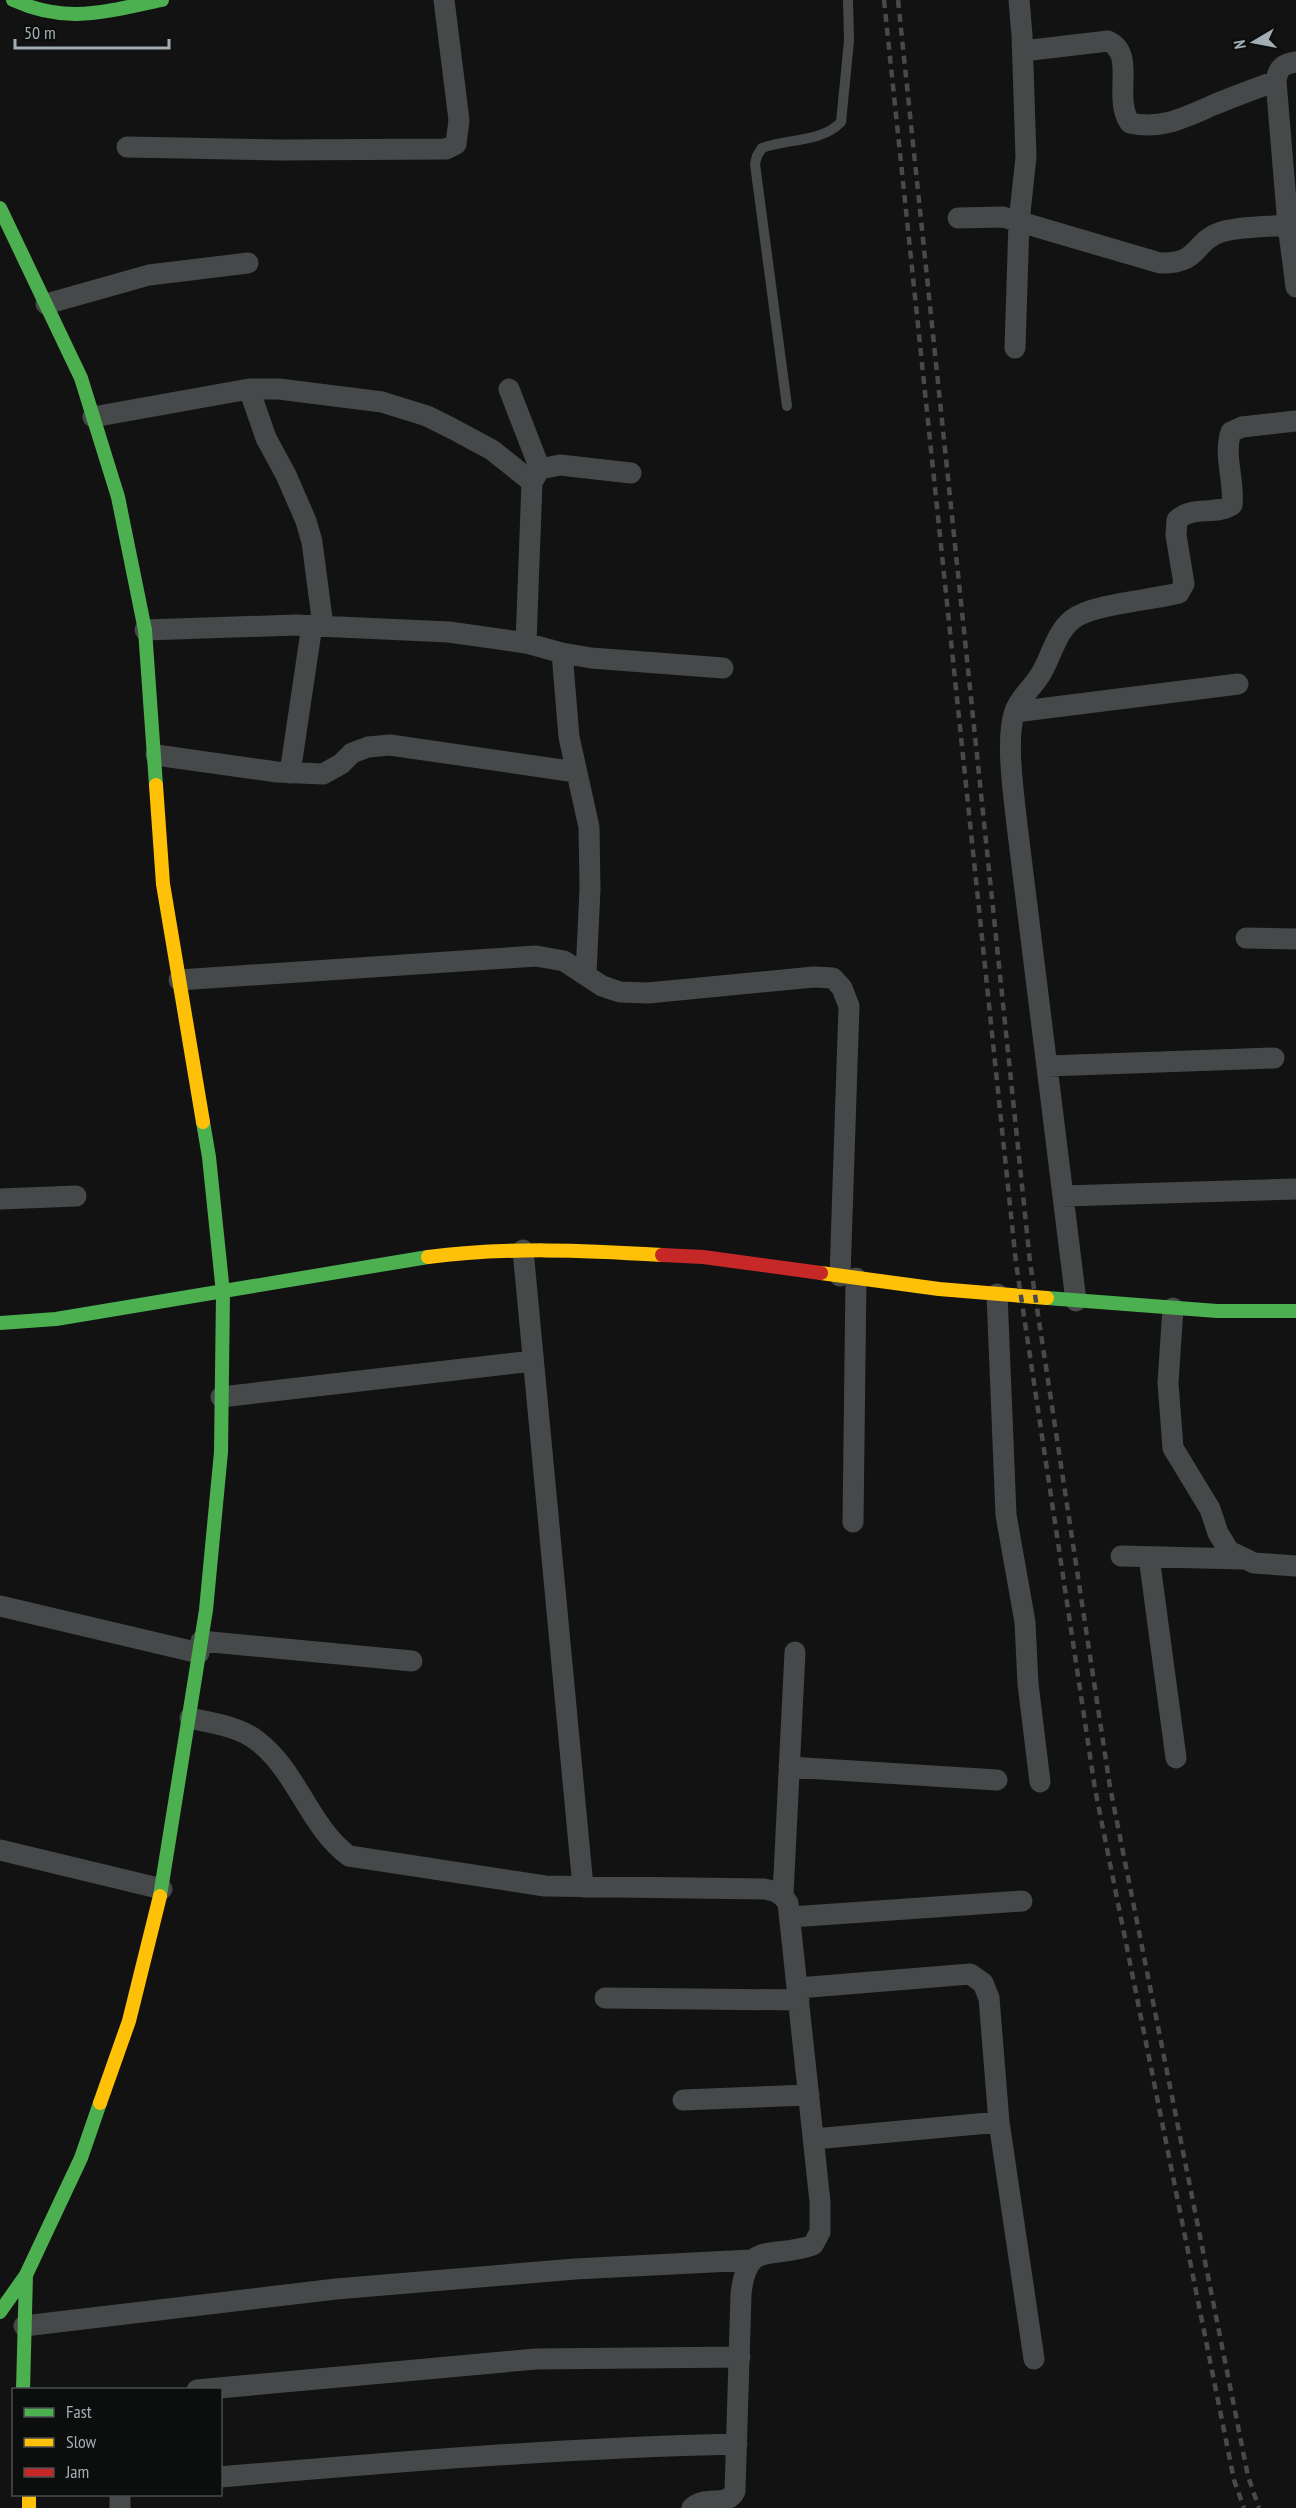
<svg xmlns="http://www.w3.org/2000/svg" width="1296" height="2508" font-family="'PT Sans Narrow',sans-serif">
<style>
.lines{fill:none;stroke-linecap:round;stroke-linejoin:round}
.lane{stroke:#46494a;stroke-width:10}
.street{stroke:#46494a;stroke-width:21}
.fast{stroke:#4caf50;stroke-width:14}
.slow{stroke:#ffc107;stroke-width:14}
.jam{stroke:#c62828;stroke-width:14}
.rail{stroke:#47494a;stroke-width:4.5;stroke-dasharray:8 6;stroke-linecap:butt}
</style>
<rect width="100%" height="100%" fill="#121212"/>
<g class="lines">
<path class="lane" d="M787,406L755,164L757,156L762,148C786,139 823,142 841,122L849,41L848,0"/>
<path class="street" d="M1023,51L1108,41C1137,54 1112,97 1130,123C1160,130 1184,118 1211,106C1232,97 1254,89 1276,81
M1296,62C1283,64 1278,68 1276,81L1288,225L1296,287
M127,147L280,150L446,149L456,144L459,120L444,0
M958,218L1003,217L1160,263C1201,264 1193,241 1221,232C1242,226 1267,227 1288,225
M46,304L149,275L248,263
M1015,348L1019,222L1026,157L1022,35L1019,0
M249,389L266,438L286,475L306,521L312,542L323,626
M509,389L540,469
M93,417L249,389H279L382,402L427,416L453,429L492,450L532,482
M145,630L296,625L449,632L526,643L562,653L591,658L723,668
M526,643L532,482L540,469L560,465L631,473
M562,653L569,737L589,827L590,889L586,974
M1015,712L1238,684
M156,755L277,772L323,774L341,764L352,753L368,747L390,745L576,772
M290,773L312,625
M1246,938L1296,939
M179,980L536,956L564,961L602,986L620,992L648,993L814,977L833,978L842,988L849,1006L840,1276
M1047,1066L1274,1058
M1063,1196L1296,1189
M0,1199L76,1196
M523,1250L583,1887
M997,1294L1006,1515L1025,1622L1028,1684L1040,1782
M1076,1301L1017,825C1014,796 1005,738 1015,711C1021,695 1036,685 1043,670C1052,654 1057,631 1073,619C1092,604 1152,600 1179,593L1184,584L1176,535L1177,520C1193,505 1214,516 1232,505C1235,481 1223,456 1231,432L1242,427L1296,421
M1173,1308L1168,1383L1173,1448L1210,1509L1218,1533L1229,1551L1254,1563L1296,1566
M221,1397L533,1361
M853,1522L856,1278
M1121,1556L1242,1559
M1149,1557L1176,1758
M0,1606L199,1653
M201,1641L412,1661
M190,1718C211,1723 238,1726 256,1740C297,1770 309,1827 349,1856L545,1886L764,1889C776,1891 781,1893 788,1903L820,2202V2232L813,2245C772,2260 747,2238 741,2294L735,2491C727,2508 705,2495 692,2508
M789,1767L997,1780
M0,1850L162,1889
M783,1895L795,1652
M791,1917L1022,1901
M798,1988L970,1974L983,1983L989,1998L999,2122L1034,2359
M605,1998L799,2000
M683,2100L809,2095
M814,2139L999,2122
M24,2326L336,2289L575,2269L751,2260
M197,2390L536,2359L740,2357
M220,2477C393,2462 564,2448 737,2444
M120,2494V2508"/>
<path class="fast" d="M13,0C68,25 106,11 162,0
M0,208L81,378L118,497L145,630L156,785
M1047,1298L1217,1311H1296
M0,1323L56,1319L428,1257
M160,1896L206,1610L221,1452L223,1293L209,1157L203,1122
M0,2312L26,2275
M23,2390L26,2275L81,2158L100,2103"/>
<path class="slow" d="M156,785L163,884L203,1122
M428,1257C506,1247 584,1250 662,1255
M821,1273L939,1289L1047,1298
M100,2103L129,2021L160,1896
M29,2494V2508"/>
<path class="jam" d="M662,1255L703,1257L821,1273"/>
<path class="rail" d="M884,0L1016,1263L1095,1789L1234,2480L1244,2508
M898,0L1030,1262L1110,1787L1248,2476L1259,2508"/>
</g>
<rect x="12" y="2388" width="210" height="108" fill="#0c0d0d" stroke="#484d4f" stroke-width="1.5"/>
<rect x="24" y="2408" width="30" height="9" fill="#4caf50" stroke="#484d4f" stroke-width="1.5"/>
<text x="66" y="2418" font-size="18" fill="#a2aeb3">Fast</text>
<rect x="24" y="2438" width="30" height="9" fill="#ffc107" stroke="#484d4f" stroke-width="1.5"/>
<text x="66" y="2448" font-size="18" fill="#a2aeb3">Slow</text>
<rect x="24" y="2468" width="30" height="9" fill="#c62828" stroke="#484d4f" stroke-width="1.5"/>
<text x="66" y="2478" font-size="18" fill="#a2aeb3">Jam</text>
<g transform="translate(1254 42) rotate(260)" stroke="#0c0d0d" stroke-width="4.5" paint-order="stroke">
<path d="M0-4.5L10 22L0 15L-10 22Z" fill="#a2aeb3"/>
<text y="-9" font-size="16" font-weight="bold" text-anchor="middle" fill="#a2aeb3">N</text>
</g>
<path d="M15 39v9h154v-9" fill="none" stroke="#a2aeb3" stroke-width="3"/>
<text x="24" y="39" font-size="18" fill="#a2aeb3" stroke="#0c0d0d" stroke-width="4.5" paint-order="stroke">50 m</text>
</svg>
